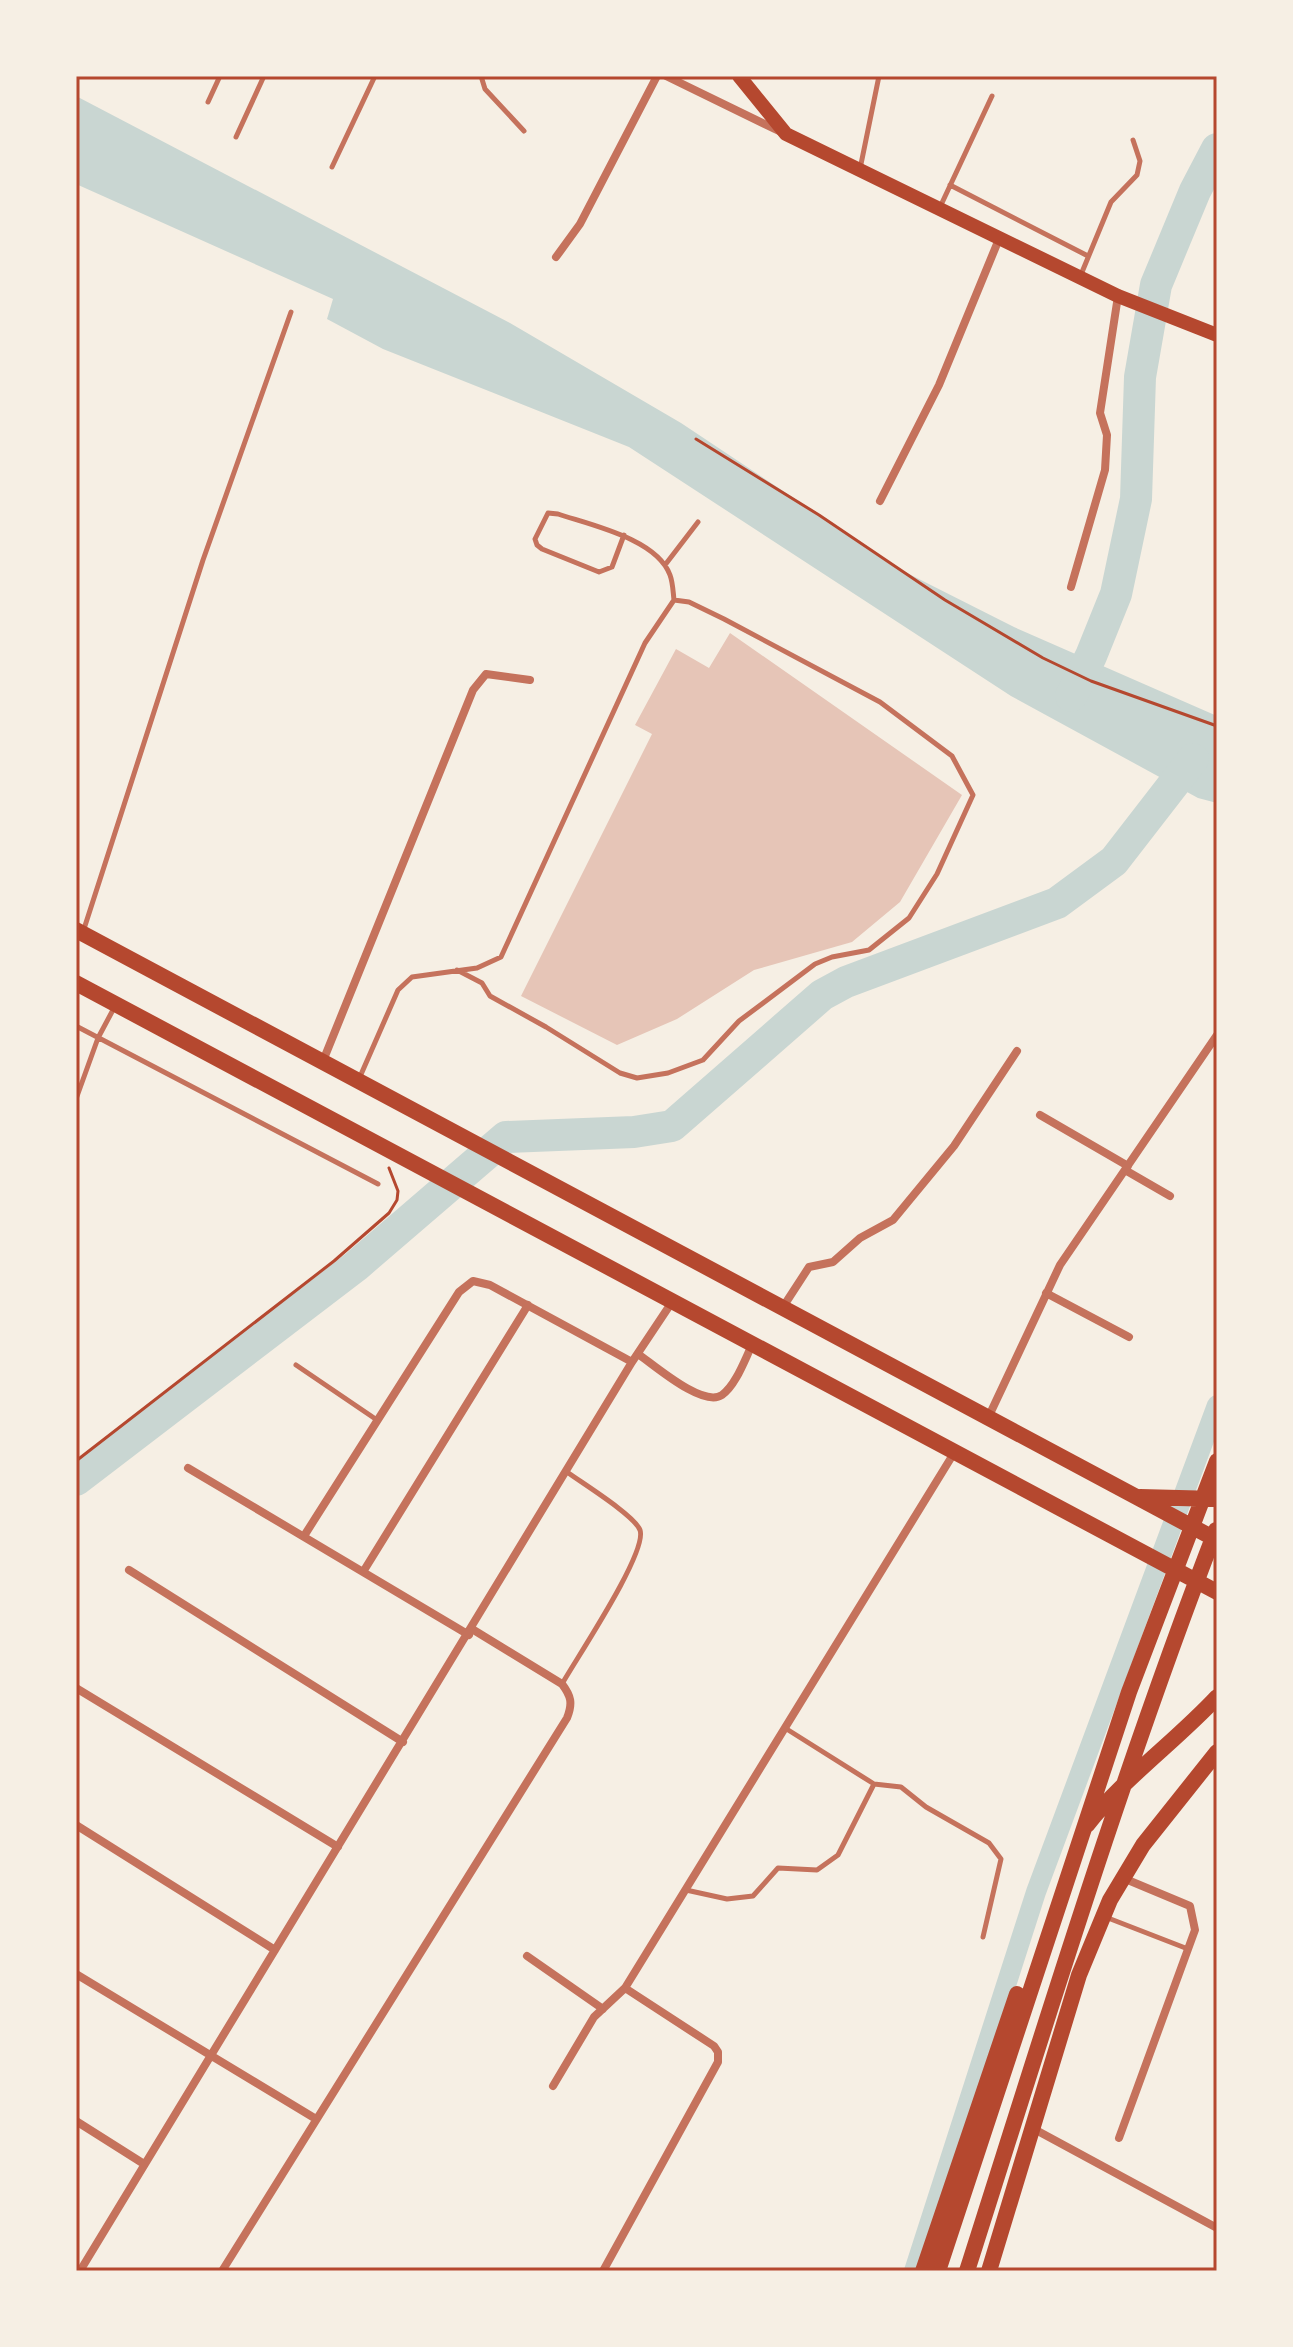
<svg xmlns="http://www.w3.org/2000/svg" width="1293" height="2347" font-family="'DM Sans',sans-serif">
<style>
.water{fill:#c9d6d2}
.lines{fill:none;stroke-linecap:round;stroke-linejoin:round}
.canal{stroke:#c9d6d2;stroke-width:20}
.river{stroke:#c9d6d2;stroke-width:32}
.building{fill:#e6c5b7}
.path{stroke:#b5482f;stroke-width:3}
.service{stroke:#c5725c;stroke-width:5}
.minor{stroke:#c5725c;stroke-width:8}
.secondary{stroke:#b5482f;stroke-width:14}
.primary{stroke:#b5482f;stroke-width:16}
.neatline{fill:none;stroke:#b5482f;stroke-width:3}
</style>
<rect width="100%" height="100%" fill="#f6efe4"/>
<path class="water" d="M76,96L510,323L681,423L903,571L1014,627L1217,716V803L1198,798L1011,696L629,447L383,349L327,319L333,299L76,184Z"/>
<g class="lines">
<path class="canal" d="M914,2271L1036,1892L1217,1405"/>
<path class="river" d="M1071,696L1091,656L1116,594L1136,499L1140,377L1156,285L1195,191L1217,149
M76,1480L356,1266L506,1137L634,1132L672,1126L822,995L846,982L1057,903L1114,861L1193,759"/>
</g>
<path class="building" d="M730,633L962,795L900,902L852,942L754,970L677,1019L617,1045L521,996L652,734L635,725L676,649L709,668Z"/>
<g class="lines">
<path class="path" d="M696,439L819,515L945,600L1043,658L1091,681L1217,726
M76,1461L334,1261L389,1213L397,1200L398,1191L389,1168"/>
<path class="service" d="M481,76L485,89L524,131
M208,102L220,76
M236,137L264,76
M332,167L375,76
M860,169L879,76
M950,185L1088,256
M941,205L992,96
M1080,277L1111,202L1137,175L1140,161L1133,140
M624,535L612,567L599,572L542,549L537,545L535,539L548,513L558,514C591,525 657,539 670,575C673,583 673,592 674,600
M665,565L698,522
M83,932L203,560L291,312
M76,1026L378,1184
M359,1079L398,990L412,977L477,968L501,957L645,643L674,600L689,602L724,619L880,702L952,756L973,795L937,874L909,918L869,950L832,957L815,964L739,1021L703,1060L668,1073L637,1078L620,1073L546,1027L490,996L482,983L457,970
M76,1099L98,1038L114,1008
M296,1365L377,1420
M562,1684C576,1659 648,1552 640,1530C634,1515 582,1483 567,1472
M785,1728L874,1784L901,1787L926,1807L989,1843L1001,1859L983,1937
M686,1890L727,1899L753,1896L778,1868L817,1870L838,1855L874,1784
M1108,1918L1188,1949"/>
<path class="minor" d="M666,76L781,132
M556,257L580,224L657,76
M880,501L939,385L999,239
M1071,587L1105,470L1107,435L1100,413L1118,296
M323,1061L473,690L486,674L530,680
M1040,1115L1128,1166
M1125,1170L1170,1196
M1046,1293L1129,1337
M783,1307L809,1267L833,1262L860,1238L893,1220L954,1146L1017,1051
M638,1354C654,1365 703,1408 722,1395C736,1385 745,1359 752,1345
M988,1418L1060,1265L1217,1035
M188,1468L469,1635
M304,1536L459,1292L473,1281L490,1285L632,1362
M129,1570L403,1742
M363,1572L528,1305
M76,1688L338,1847
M76,1825L275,1950
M527,1956L603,2009
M76,1974L316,2119
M553,2086L594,2017L625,1988
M76,2121L144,2164
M1034,2129L1217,2228
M1119,2138L1195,1930L1190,1906L1123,1878
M80,2271L632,1362L672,1302
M222,2271L567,1718C573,1703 571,1696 562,1684L472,1629
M603,2271L718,2062V2052L714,2046L625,1988L954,1453"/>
<path class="secondary" d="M739,76L786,134L1118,296L1217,335"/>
<path class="primary" d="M76,930L1217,1540
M76,983L1217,1592
M1140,1497L1217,1499
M1087,1825C1124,1778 1176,1741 1217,1697
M923,2271L1017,1994
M938,2271L1129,1692L1217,1461
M967,2271C1046,2023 1122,1773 1216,1530
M989,2271L1079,1975L1110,1900L1143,1845L1217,1752"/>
</g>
<rect width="1293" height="2347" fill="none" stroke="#f6efe4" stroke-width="156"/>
<rect x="78" y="78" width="1137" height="2191" class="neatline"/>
</svg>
